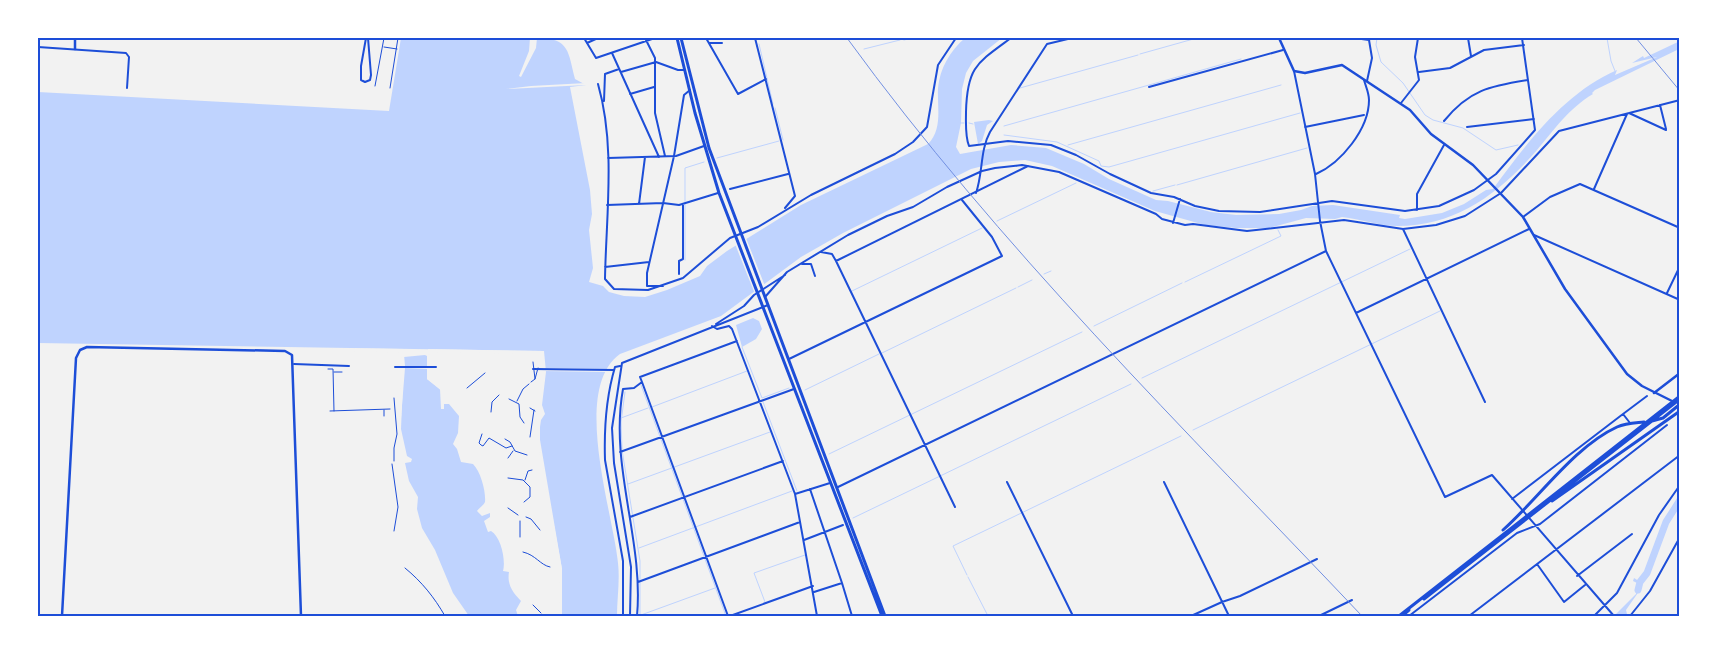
<svg xmlns="http://www.w3.org/2000/svg" width="1717" height="654" font-family="'Alegreya Sans',sans-serif">
<style>
.water{fill:#bfd3fe}
.pier{fill:#f2f2f2}
.lines{fill:none;stroke-linecap:round;stroke-linejoin:round}
.stream{stroke:#bfd3fe;stroke-width:1}
.river{stroke:#bfd3fe;stroke-width:7}
.pedestrian{stroke:#1d4ed8;stroke-width:1}
.minor{stroke:#1d4ed8;stroke-width:2}
.tertiary{stroke:#1d4ed8;stroke-width:2.5}
.secondary{stroke:#1d4ed8;stroke-width:2.5}
.trunk{stroke:#1d4ed8;stroke-width:3}
.rail{stroke:#7290e2;stroke-width:1}
.neatline{fill:none;stroke:#1d4ed8;stroke-width:2}
</style>
<rect width="100%" height="100%" fill="#f2f2f2"/>
<path class="water" d="M401,38H530L529,51L519,76L521,77L536,48L537,38C570,38 568,52 575,79L586,85L570,87L590,190L592,214L589,230L593,268L589,282L603,286L609,292L624,296L645,297L667,290L700,276L707,266L727,251L801,205L928,144C943,129 937,107 938,88C940,68 950,51 965,38H1002L973,61L966,73L962,89L961,123L956,147L960,154L1011,145L1046,148L1084,164L1109,179L1156,200L1168,201L1211,212L1236,215L1279,214L1301,210L1312,206L1333,205L1400,215L1399,218L1405,219L1442,213L1464,204L1486,190L1493,189C1526,144 1564,93 1617,70L1615,75L1657,57L1632,63L1643,56L1644,58L1680,41L1679,49L1595,90L1592,93L1593,94C1568,109 1555,129 1537,150C1500,193 1456,226 1398,226C1380,226 1360,219 1342,217L1335,219L1306,218L1269,228H1236L1205,225L1155,211L1052,166L1025,160L999,162L971,169L843,233L801,257L721,316L620,354C571,389 613,512 618,563C620,581 617,599 617,616H562V569L539,434L541,420L545,414L542,405L546,372L544,351L38,343V92L389,111Z
M989,120L993,121L987,125L982,141L978,144L974,122Z
M753,318L759,321L762,329L756,339L742,347L736,325Z
M425,355L427,356V379L440,389L441,409H444V404H449L459,416L458,433L453,444L457,449L461,462L473,464C481,472 486,492 485,502C484,505 479,508 477,511L482,516L490,513V517L484,521L488,532L491,531C501,537 506,560 503,571L509,572C507,584 512,592 521,601L516,610L518,616H469L453,593L435,550L422,528L417,509L418,497L409,481L405,463L411,462L412,459L407,456L401,429L404,357Z
M1634,578L1642,583V587L1626,610L1627,614L1614,616L1636,594L1637,583L1633,581Z"/>
<path class="pier" d="M586,83V85L506,89L531,86Z
M746,238L765,286L755,294L735,244Z
M327,348L405,349L404,353L327,350Z
M428,349L544,351L543,368L608,369L606,372L543,371L541,354L430,352L428,353L430,356L429,378L441,387L443,392L427,379V369L405,368L401,418H399L402,356L404,354L405,366H427Z
M540,417V449L562,569V616H559L560,569L536,434Z"/>
<g class="lines">
<path class="stream" d="M757,38V39
M1377,38L1376,45L1381,62L1403,83L1425,115L1433,120L1463,128L1496,150L1518,145
M1607,38L1611,61L1615,71
M904,40L912,38
M759,44L773,104
M864,49L900,40
M1140,54L1197,38
M1020,88L1138,55
M775,108L783,140
M961,123H964
M969,123L973,124
M1004,126L1241,59
M1004,135L1057,142L1099,161L1101,166L1109,167L1300,113
M1068,145L1281,85
M717,158L779,141
M1177,185L1307,148
M1153,191L1175,185
M997,221L1076,183
M685,260V168L704,162
M1044,274L1051,271
M1185,282L1281,236L1278,230
M1018,287L1032,280
M852,291L982,228
M1094,326L1182,283
M742,347L762,398L789,388
M882,353L1016,288
M1142,378L1410,249
M641,385L726,616
M805,390L879,354
M625,392L621,422L622,450L640,561V616
M763,402L797,491
M652,407L747,371
M621,418L648,408
M1193,430L1440,311
M829,454L1082,332
M628,484L770,432
M853,518L1131,384
M639,548L792,491
M967,575L953,546L1181,436
M968,577L988,616
M765,602L754,573L805,555
M641,615L715,588"/>
<path class="river" d="M1638,590L1640,582L1647,573L1666,522L1680,500"/>
<path class="pedestrian" d="M384,47L397,49
M375,86L384,38
M390,88L398,38
M328,369H333L334,411
M334,372H342
M535,379L538,368
M531,382L535,379L533,362
M467,388L485,373
M394,398L397,434L394,448V461
M509,399L519,404L520,417L524,423
M517,401L523,389L529,384
M530,408L535,411
M384,410V416
M330,411L390,409
M491,412L492,402L499,395
M482,434L479,443L481,445L483,446L489,438L506,448L512,446
M530,437L534,410
M505,439L510,442L515,451L527,455
M508,458L513,451
M392,464L398,507L394,531
M508,478L523,480L530,487V497L524,502
M525,480L528,471L532,470
M508,508L518,515
M526,517L531,519L540,530
M520,537V521
M523,552C536,555 540,565 550,567
M405,568C422,582 434,597 445,616
M533,605L541,613"/>
<path class="minor" d="M366,38L361,66V80L365,82L370,80L371,75L368,38
M584,38L596,58L655,38
M645,38L655,58V113L665,156
M706,38L738,94L766,79
M755,38L795,196L785,208
M1011,38C977,63 967,67 966,112C966,123 965,136 969,146L1008,141L1051,145L1076,155L1110,174L1151,193L1174,197L1195,206L1219,211L1260,212L1332,201L1405,211L1439,206L1474,190L1496,174L1535,130L1522,38
M1354,38L1369,40
M1468,38L1471,56
M587,43L598,38
M710,43H722
M38,47L126,53L129,57L127,88
M612,53L659,157
M1294,71L1315,174L1320,221L1326,251L1445,497L1492,475L1614,616
M621,72L656,62L678,70H685
M1419,72L1450,68L1484,50L1524,45
M1367,81L1372,58L1369,40L1371,38
M598,84C616,147 606,215 605,279L614,289L648,290L683,278L730,238L758,227L811,195L895,154L913,142L927,127L938,65L956,38
M1149,87L1283,50
M630,94L654,87
M604,101L605,74L619,69
M1401,103L1419,80L1415,57L1418,38
M1660,105L1666,129
M1629,113L1666,130
M1444,121C1469,90 1490,86 1528,80
M1305,127L1364,115
M1467,127L1534,119
M608,158L676,156L704,146
M1316,174C1341,163 1369,129 1369,100C1369,93 1366,87 1364,80
M730,189L788,174
M1594,189L1627,114
M976,193C983,173 980,150 990,132L1047,44L1072,38
M639,204L645,157
M607,205L663,203L679,205L718,193
M1417,210V194L1444,145
M1523,217L1550,197L1580,184L1680,228
M1173,223L1180,199
M1403,229L1485,402
M1534,235L1680,300
M821,252L832,254L836,261L955,507
M836,261L1028,166
M802,264H811L815,276
M605,267L649,262
M679,274V261L683,259V204
M663,286H647V273L674,156L684,95L690,90
M1667,293L1680,266
M765,297L787,272L848,235L887,216L913,207L947,187L982,171L995,168L1022,165L1059,172L1156,214L1162,219L1185,225L1193,224L1247,231L1344,220L1403,229L1436,225L1465,216L1501,193L1559,131L1680,100
M1356,313L1529,229
M716,324L744,306L754,295L785,275
M712,326L717,329L729,326L732,329L795,494L817,616
M789,359L1002,256L992,237L962,200
M294,364L349,366
M620,366L615,367C606,397 604,429 605,460L623,561V616
M395,367H436
M533,369L614,370
M642,382L728,616
M1623,414L1647,396
M620,452L794,389
M1007,482L1073,616
M1164,482L1229,616
M838,487L1326,251
M810,489L842,583L852,616
M795,494L830,483
M1512,499L1623,414L1630,423
M630,517L783,461
M804,540L843,525
M1537,564L1564,602L1585,585
M1577,576L1632,534
M638,582L800,522
M814,592L842,583
M630,616L631,567L614,463L612,428L622,363L768,305
M637,616C644,540 609,466 623,389L634,388L642,382L640,377L737,341
M730,616L813,586
M1191,616L1222,602L1240,596L1317,559
M1319,616L1352,600
M1409,616L1517,533L1540,524L1667,425
M1469,616L1680,455
M1594,616L1617,593L1659,515L1680,485
M1630,616L1650,591L1680,537"/>
<path class="tertiary" d="M75,49V38
M1654,393L1680,373
M62,616L76,358L80,350L87,347L285,351L292,355L301,616"/>
<path class="secondary" d="M1279,38L1294,71L1305,73L1342,65L1410,110L1431,134L1473,165L1523,217L1565,289L1627,374L1642,386L1674,402"/>
<path class="trunk" d="M677,38L695,113L719,193L882,616
M681,38L709,148L885,616
M1652,421L1663,418L1679,405
M1552,501L1680,411
M1503,530C1538,499 1575,446 1617,427C1626,423 1635,423 1644,422
M1424,599L1680,399
M1399,616L1680,396
M1402,616L1409,610"/>
<path class="rail" d="M847,38C999,247 1184,428 1362,616
M1636,38L1680,91"/>
</g>
<rect width="1717" height="654" fill="none" stroke="#ffffff" stroke-width="78"/>
<rect x="39" y="39" width="1639" height="576" class="neatline"/>
</svg>
